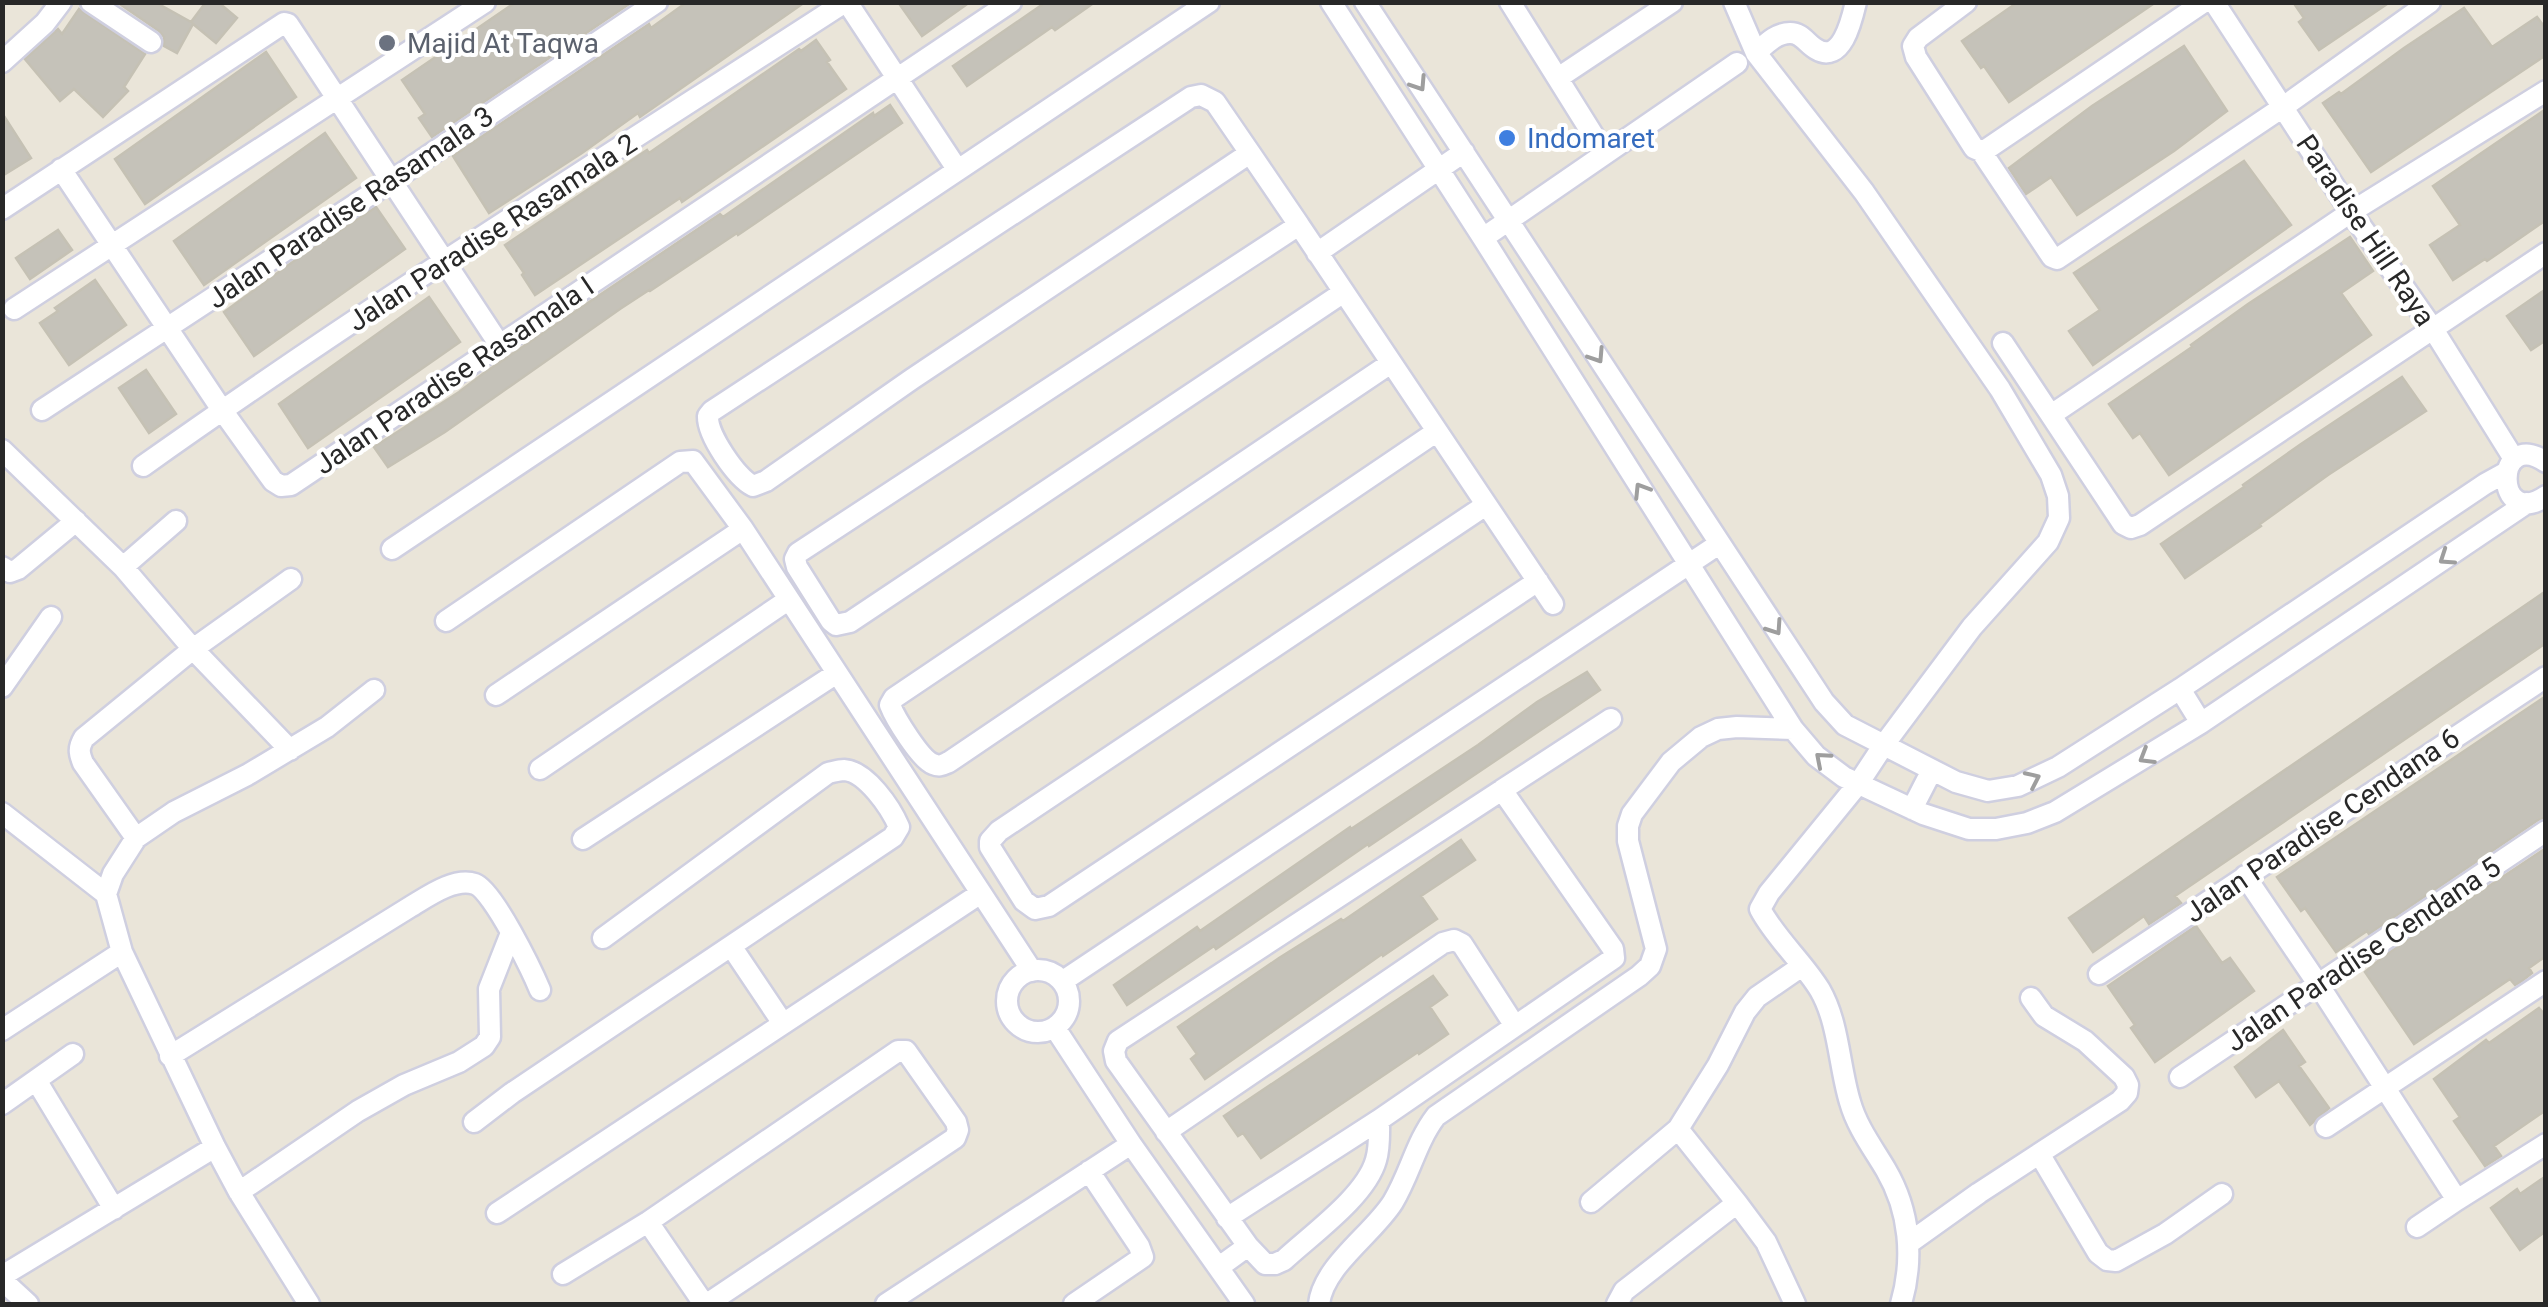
<svg xmlns="http://www.w3.org/2000/svg" width="2548" height="1307" font-family="Roboto,sans-serif">
<style>
.building{fill:#c5c2b9;stroke:#c5c1b4;stroke-width:2.5}
.lines{fill:none;stroke-linecap:round;stroke-linejoin:round}
.minor-casing{stroke:#cfcfe0;stroke-width:25}
.minor{stroke:#fff;stroke-width:20}
.oneway{stroke:#9e9e9e}
.worship-dot{fill:#6b7280;stroke:#fff;stroke-width:4}
.shop-dot{fill:#3f7fe0;stroke:#fff;stroke-width:4}
.labels{text-anchor:middle;stroke-width:8;stroke-linejoin:round;paint-order:stroke}
.worship-label{font-size:28px;fill:#5b616d;stroke:#fff;text-anchor:start}
.shop-label{font-size:28px;fill:#366cbe;stroke:#fff;text-anchor:start}
.street-label{font-size:28px;fill:#282828;stroke:#fff}
</style>
<rect width="100%" height="100%" fill="#eae5d9"/>
<path class="building" d="M117,2H155L191,22L206,2H218L237,18L216,43L193,24L177,53L164,46V37L159,31Z
M516,2H632L432,137L419,118L425,114L402,80Z
M687,2H805L640,117L638,113L582,153L489,213L453,156L649,24L651,28Z
M898,2H970L922,36Z
M1046,2H1095L1055,30L1052,27L967,86L953,66Z
M2018,2H2156L2009,102L1984,66L1981,68L1962,41Z
M2293,2H2390L2319,50L2299,22L2304,18Z
M2464,8L2492,47L2537,17L2546,29V55L2371,172L2323,103L2339,92L2341,94L2404,48Z
M79,9L145,54L124,87L128,91L103,117L74,89L60,101L25,59L58,29L62,34Z
M816,40L830,60L827,62L846,89L682,202L680,198L535,295L522,275L524,273L505,245L647,150L649,153L799,49L801,51Z
M2184,46L2227,111L2174,151L2077,215L2051,177L2026,194L2009,168L2092,106Z
M266,52L296,97L145,204L115,159Z
M890,105L902,123L738,235L737,233L650,291L649,290L620,309L445,432L388,467L374,447L459,392L484,373L720,214L723,217L873,113L874,116Z
M2546,109V220L2487,261L2485,259L2453,280L2430,245L2460,225L2433,186Z
M2,113L31,158L2,176Z
M325,133L356,178L204,285L174,241Z
M2244,161L2291,225L2093,365L2069,331L2100,310L2074,273Z
M376,207L405,249L254,356L224,312L294,261Z
M58,230L72,250L30,279L16,258Z
M2350,237L2373,271L2341,293L2371,335L2169,475L2140,433L2133,438L2109,404L2192,347L2191,345L2248,304Z
M95,280L126,325L69,365L40,323L58,311L55,308Z
M2546,289V340L2531,350L2507,316Z
M429,297L460,342L308,448L279,404Z
M146,370L176,414L149,433L119,388Z
M2402,377L2426,411L2328,475L2260,524L2261,526L2185,578L2161,544L2244,487L2243,485L2301,444Z
M2546,591V643L2175,896L2181,903L2149,924L2144,916L2093,952L2069,918Z
M1587,672L1600,690L1369,846L1368,844L1216,949L1214,946L1127,1005L1114,985L1197,927L1200,931L1350,827L1351,829L1478,745L1537,702Z
M2546,696V817L2538,820L2369,934L2367,931L2336,952L2305,908L2301,911L2277,877Z
M1461,840L1475,860L1421,896L1437,919L1383,956L1382,954L1205,1079L1191,1059L1197,1054L1178,1027L1279,958L1341,919L1343,921Z
M2546,848V956L2529,968L2532,973L2522,981L2515,985L2510,979L2414,1044L2365,972L2384,956Z
M2196,926L2222,963L2230,958L2254,991L2155,1062L2131,1028L2135,1025L2108,986Z
M1433,976L1447,995L1430,1007L1448,1034L1419,1054L1418,1052L1261,1158L1243,1133L1238,1136L1224,1116Z
M2539,1008L2546,1016V1110L2494,1146L2501,1156L2485,1166L2454,1121L2460,1117L2434,1079L2486,1040L2489,1043Z
M2283,1030L2305,1062L2299,1066L2329,1108L2310,1125L2279,1081L2256,1097L2235,1067Z
M2546,1176V1231L2520,1250L2491,1208L2517,1189L2520,1194Z"/>
<g class="lines">
<defs>
<path id="minor" d="M91,2L151,42
M847,2L957,169
M1331,2L1483,238L1793,729L1816,756L1844,777L1923,814L1969,829H1996L2027,823L2055,812L2201,723L2527,503
M1365,2L1824,702L1845,725L1956,782L1988,791L2018,786L2058,767L2180,689L2485,484L2505,473
M1510,2L1605,154
M1734,2L1756,53L1864,192L2000,389L2051,475L2058,496L2059,518L2048,542L1972,627L1883,746L1858,784L1769,893L1760,909C1776,939 1803,962 1820,990C1839,1023 1839,1066 1850,1102C1857,1127 1873,1148 1886,1170C1910,1211 1914,1259 1901,1304
M1966,2L1918,38L1913,46L1916,57L1974,148L1981,151L2052,257L2057,259L2283,107L2430,2
M2214,2L2351,212L2433,329L2514,459
M1756,53C1766,44 1776,33 1790,33C1802,33 1806,43 1816,49C1842,65 1852,19 1856,2
M2,62L45,23L61,2
M1558,78L1672,2
M1201,95L1215,102L1250,153L912,379L766,481L753,486C736,477 707,435 708,416L712,411L1191,97Z
M1981,151L1987,149L2204,2
M1250,153L1299,225L798,553L795,559L797,567L831,621L836,625L850,622L1344,292
M61,169L222,410L273,481L281,486L291,485L1011,2
M2,209L284,23L288,24L499,344
M1299,225L1553,604
M1483,238L1737,63
M1317,253L1464,152
M14,309L485,2
M2003,343L2123,524L2131,528L2140,525L2546,253
M1391,363L894,698L890,705C895,718 920,759 933,764C940,767 942,765 949,762L1436,432
M42,410L391,181L657,2
M2051,415L2351,212L2546,91
M2,450L123,567L176,521
M2546,462C2493,427 2494,531 2546,496
M143,466C371,304 609,155 845,2
M1486,505L999,831L990,841V847L1024,901L1035,909L1049,906L1538,581
M392,549L1209,2
M2,567L10,572L18,569L76,521
M123,567L193,649L290,750
M446,621L680,462L693,461L743,529L1032,971
M2,687L51,617
M2180,689L2201,723
M496,695L743,529
M540,769L788,600
M1912,809L1932,770
M2,813L106,894
M136,838L83,763C79,753 78,748 84,738L193,649L291,579
M583,839L837,673
M2245,876L2318,984L2457,1200L2546,1144
M731,946L782,1022
M1007 1001a31 31 0 1 1 62 0a31 31 0 1 1-62 0Z
M2099,974L2546,677
M1063,981L1719,544
M1055,1028L1131,1144L1244,1304
M2,1030L122,952
M170,1056L410,907C427,897 454,877 475,884C493,890 532,971 540,990
M2180,1077L2546,831
M36,1080L114,1209
M2,1104L73,1054
M474,1122L512,1093L893,837L899,827C891,808 866,771 844,770C839,770 833,772 828,773L603,938
M2326,1127L2546,981
M1166,1132L1443,943L1454,940L1462,944L1515,1026
M2040,1155L2098,1253L2107,1260L2116,1261L2165,1234L2222,1194
M239,1192L358,1111L404,1085L459,1062L484,1046L490,1037L489,989L511,933
M1591,1202L1678,1129L1718,1065L1745,1012L1757,997L1802,966
M1737,1203L1766,1242L1795,1304
M497,1213L981,893
M1227,1218L1379,1120
M648,1222L704,1304
M2417,1227L2457,1200
M1909,1243L1979,1193L2120,1101L2127,1093L2128,1085L2124,1077L2085,1041L2044,1016L2031,998
M1248,1246L1116,1061L1114,1051L1118,1041L1502,790
M1219,1267L1248,1246L1265,1264H1275L1284,1260C1312,1234 1366,1196 1376,1160C1380,1147 1379,1133 1379,1120L1614,958L1613,949L1502,790L1611,719
M563,1274L648,1222L898,1051H906L956,1122L958,1130L955,1138L707,1304
M2,1276L215,1147
M2,1280L28,1304
M309,1304L239,1192L215,1147L122,952L106,894L113,874L136,838L174,812L247,775L327,727L374,690
M886,1304L1131,1144
M1074,1304L1143,1257L1139,1246L1089,1171
M1319,1304C1323,1266 1373,1234 1393,1202C1410,1174 1416,1142 1436,1116L1639,976L1650,966L1656,949L1628,841V826L1632,814L1671,762L1701,737L1718,729L1737,727L1793,729
M1617,1304L1624,1291L1737,1203L1678,1129"/>
</defs>
<use href="#minor" class="minor-casing"/>
<use href="#minor" class="minor"/>
</g>
<defs><path id="oneway-chevron" d="M-2-3.5L2.5 0L-2 3.5" fill="none" stroke-width="1.6" stroke-linecap="round" stroke-linejoin="round" transform="scale(2.5)"/></defs>
<g class="oneway">
<use href="#oneway-chevron" transform="translate(1419 84) rotate(57)"/>
<use href="#oneway-chevron" transform="translate(1597 356) rotate(57)"/>
<use href="#oneway-chevron" transform="translate(1641 490) rotate(-122)"/>
<use href="#oneway-chevron" transform="translate(2446 558) rotate(146)"/>
<use href="#oneway-chevron" transform="translate(1775 628) rotate(56)"/>
<use href="#oneway-chevron" transform="translate(2146 757) rotate(149)"/>
<use href="#oneway-chevron" transform="translate(1822 759) rotate(-139)"/>
<use href="#oneway-chevron" transform="translate(2033 779) rotate(-25)"/>
</g>
<circle class="worship-dot" cx="387" cy="43" r="10"/>
<circle class="shop-dot" cx="1507" cy="138" r="10"/>
<g class="labels">
<g class="worship-label">
<text x="407" y="53">Majid At Taqwa</text>
</g>
<g class="shop-label">
<text x="1527" y="148">Indomaret</text>
</g>
<g class="street-label">
<text transform="translate(350 207) rotate(-34)" y="10">Jalan Paradise Rasamala 3</text>
<text transform="translate(2366 230) rotate(56)" y="10">Paradise Hill Raya</text>
<text transform="translate(492 232) rotate(-33)" y="10">Jalan Paradise Rasamala 2</text>
<text transform="translate(454 375) rotate(-34)" y="10">Jalan Paradise Rasamala I</text>
<text transform="translate(2322 825) rotate(-34)" y="10">Jalan Paradise Cendana 6</text>
<text transform="translate(2363 954) rotate(-34)" y="10">Jalan Paradise Cendana 5</text>
</g>
</g>
<rect width="2548" height="1307" fill="none" stroke="#282828" stroke-width="10"/>
</svg>
